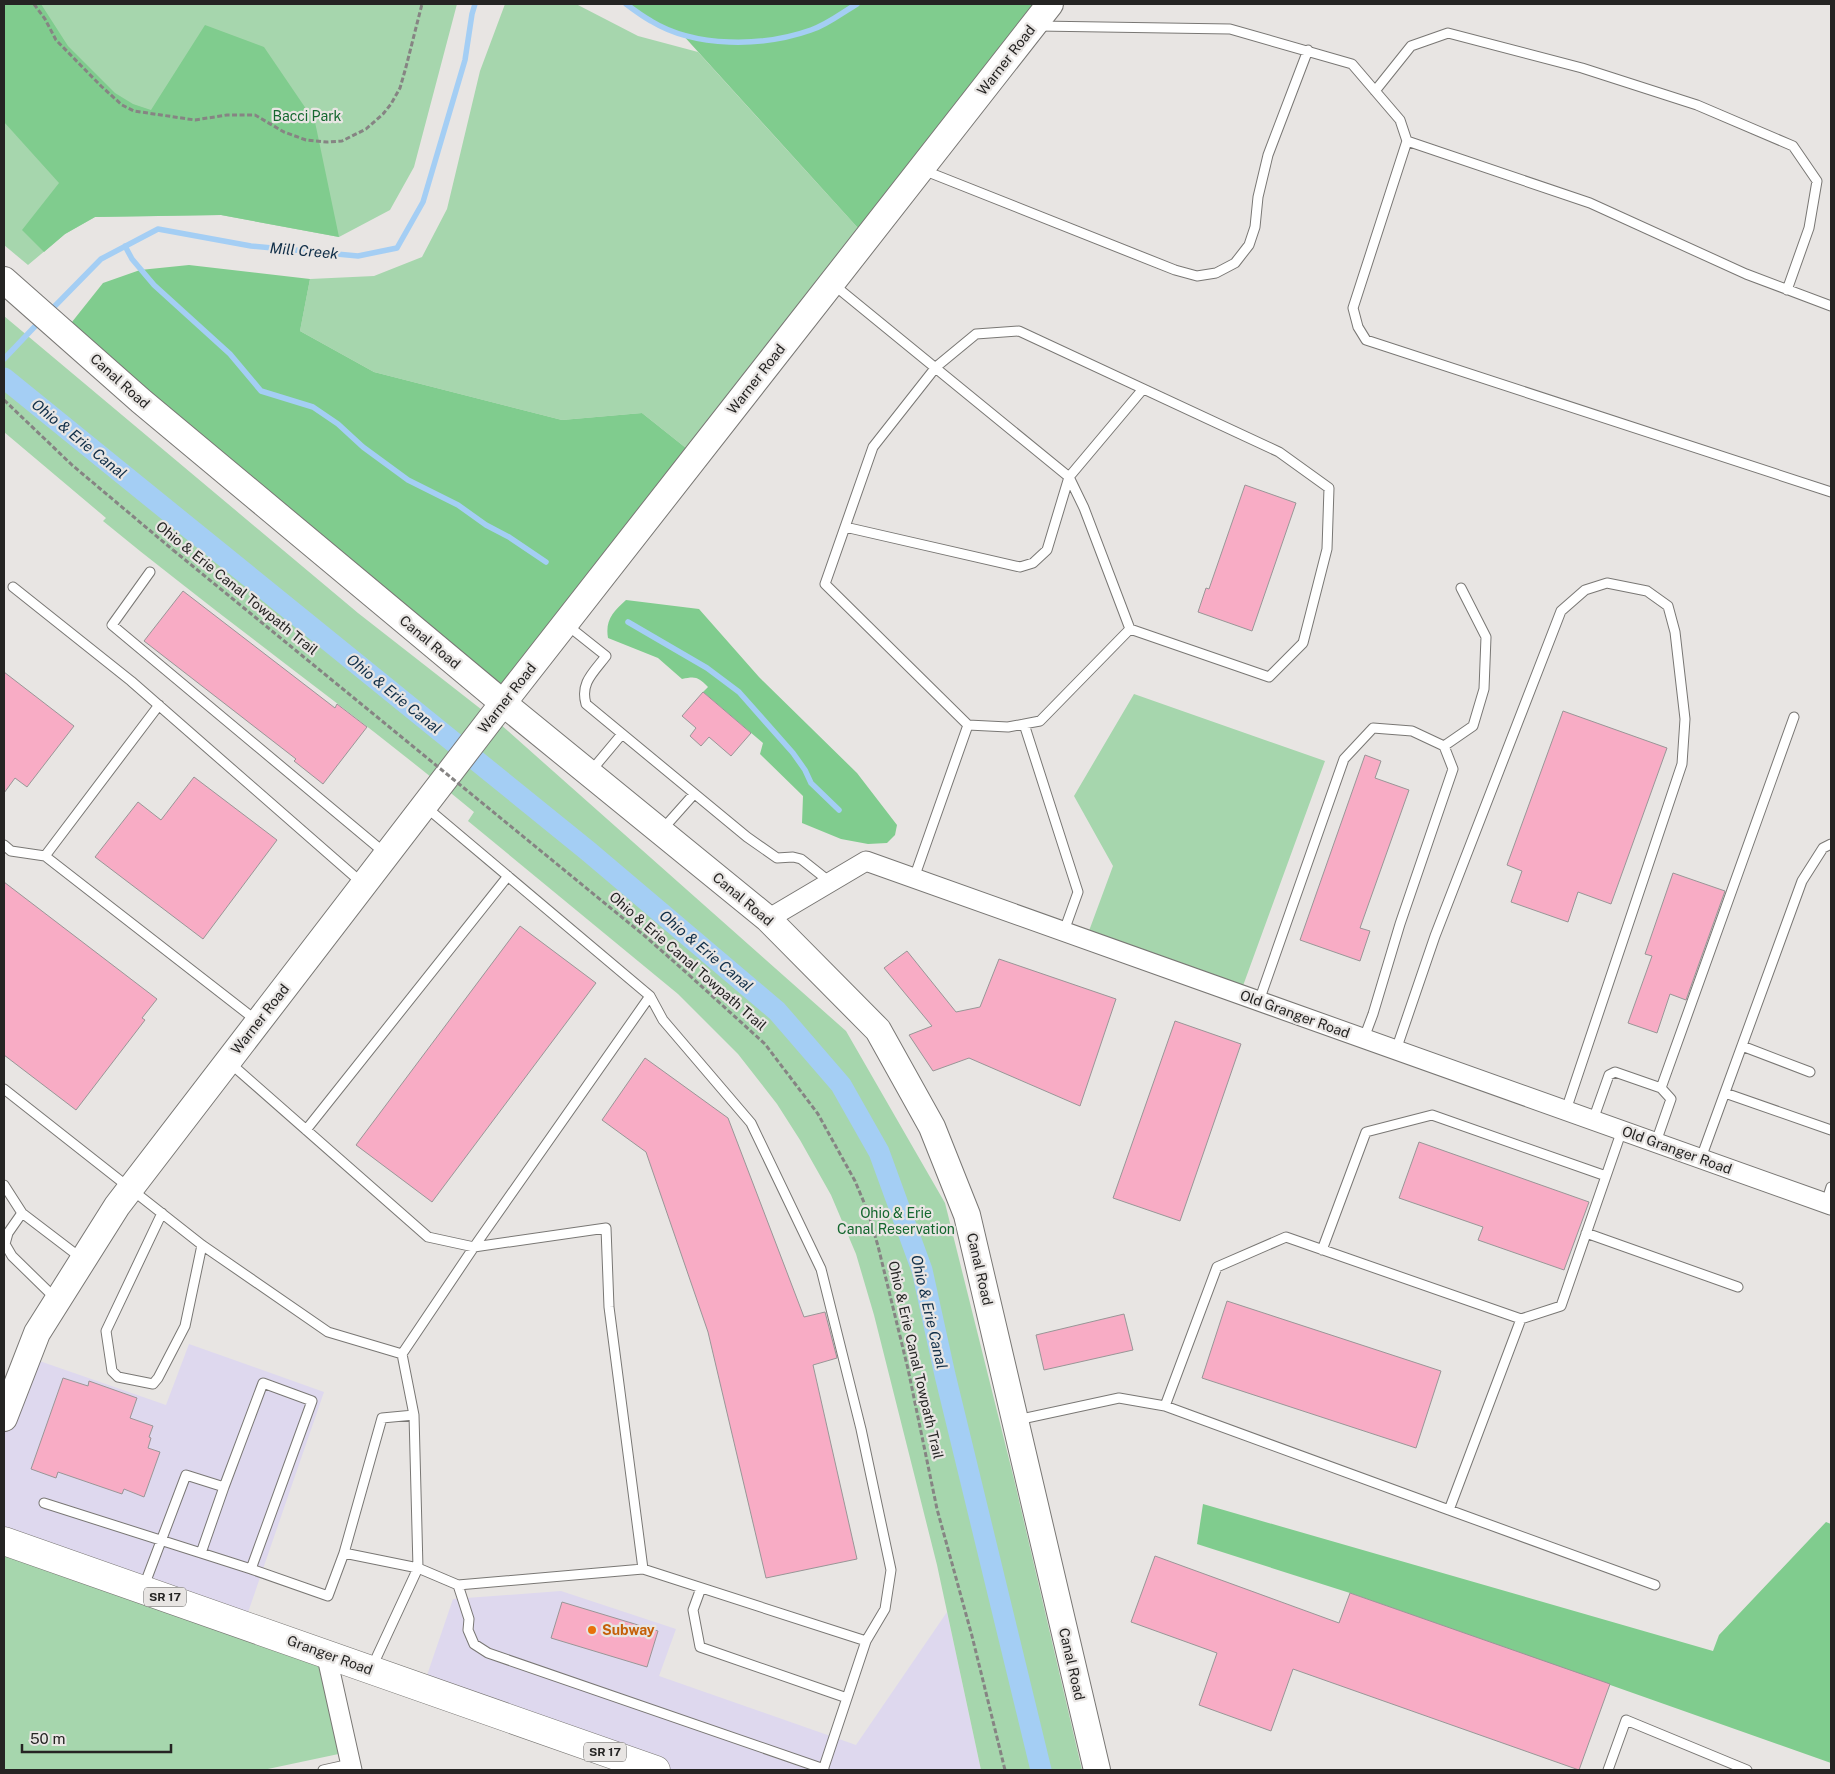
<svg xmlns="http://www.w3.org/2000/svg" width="1835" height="1774" font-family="'Public Sans',sans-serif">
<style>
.commercial{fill:#ded8ee}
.green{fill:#a6d6ad}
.forest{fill:#80cc8e}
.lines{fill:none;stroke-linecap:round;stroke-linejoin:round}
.stream{stroke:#a4cef4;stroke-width:5.5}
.canal{stroke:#a4cef4;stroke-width:21}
.building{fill:#f8acc5;stroke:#999697}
.lane-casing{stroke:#797774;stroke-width:11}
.street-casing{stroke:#797774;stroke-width:21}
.secondary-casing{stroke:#797774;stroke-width:28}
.primary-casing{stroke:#797774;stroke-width:29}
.path{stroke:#868483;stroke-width:3;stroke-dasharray:5 2.5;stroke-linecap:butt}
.lane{stroke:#fff;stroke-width:9}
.street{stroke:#fff;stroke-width:19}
.secondary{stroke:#fff;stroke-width:26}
.primary{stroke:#fff;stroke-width:28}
.path-bridge{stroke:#868483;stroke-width:3;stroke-dasharray:5 2.5;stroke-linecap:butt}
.food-dot{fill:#e8710a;stroke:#e8e5e3;stroke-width:2}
.labels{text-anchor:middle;stroke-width:4.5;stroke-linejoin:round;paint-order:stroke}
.shield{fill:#e8e5e3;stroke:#605e5d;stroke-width:1}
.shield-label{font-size:12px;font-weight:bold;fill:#252423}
.street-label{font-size:14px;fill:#252423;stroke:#e8e5e3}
.park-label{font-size:14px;fill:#14672f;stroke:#e8e5e3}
.food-label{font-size:14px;font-weight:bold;fill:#c56008;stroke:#e8e5e3;text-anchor:start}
.water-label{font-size:15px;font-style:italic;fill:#102e48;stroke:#e8e5e3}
</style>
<rect width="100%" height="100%" fill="#e8e5e3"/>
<path class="commercial" d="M189,1344L324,1392L244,1624L4,1541V1418L28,1357L166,1405Z
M561,1591L676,1629L659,1676L856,1745L947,1612L981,1770H656L423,1687L453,1599Z"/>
<path class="green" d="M4,4H457L414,167L390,210L339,237L221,215L95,217L65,234L28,265L4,245Z
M505,4H576L638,36L698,52L867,238L696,456L642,413L562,420L374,372L300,331L310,279L374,276L422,257L447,209L480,71Z
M4,316L358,613L500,724L846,1031L945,1203L1014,1479L1082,1770H981L937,1565L874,1315L856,1254L831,1195L800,1140L777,1104L738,1054L678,994L468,821L474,812C353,712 225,621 103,521L106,518L4,432Z
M1134,694L1325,761L1240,994L1086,939L1113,866L1074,796Z
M4,1542L326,1653L348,1752L263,1770H4Z"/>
<path class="forest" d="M4,4H41L68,46L115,93L133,104L151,110L205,25L264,47L315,122L339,237L221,215L95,217L65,234L44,252L22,230L59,183L4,122Z
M626,4H1050L867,238L681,33L652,22Z
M189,265L310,279L300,331L374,372L562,420L642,413L696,456L503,703L64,332L103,283L140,270Z
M626,600L699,609L759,677L857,773L897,825L895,835L887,843L868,844L841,839L802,823L803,796L760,754L763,743L703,692L708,687C698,677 696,676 682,679L658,658L608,638C605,620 613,612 626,600Z
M1203,1504L1713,1651L1719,1635L1826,1522L1831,1524V1763L1350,1593L1197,1544Z"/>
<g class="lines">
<path class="stream" d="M626,4C634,10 642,16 651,21C695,48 763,47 811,30C827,25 843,12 857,4
M125,246L132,259L154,285L230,354L261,391L313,407L338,424L363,447L408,480L458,505L486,525L509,537L546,562
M49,312L101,259L158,229L251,246L358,256L397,248L423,202L465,60L472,14L475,4
M4,359L41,320
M628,622L707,668L739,692L793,753L805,770L811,783L839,810"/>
<path class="canal" d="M4,378L588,851L777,1011L841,1085L879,1152L922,1270L945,1375L1041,1770"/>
</g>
<path class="building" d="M1245,485L1296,503L1252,631L1198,612L1206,588L1209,589Z
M183,591L335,708L337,704L367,727L323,784L294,761L296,759L144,641Z
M4,672L74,726L27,787L15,778L4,793Z
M703,692L751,733L731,756L709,737L701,746L690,736L696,728L682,716Z
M1563,711L1667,748L1611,904L1578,892L1568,922L1511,902L1522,871L1507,865Z
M1365,755L1381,761L1375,778L1409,790L1360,928L1370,931L1360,961L1300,940Z
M194,777L277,840L203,939L95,857L138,802L161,820Z
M1673,873L1725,891L1686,1000L1670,994L1657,1033L1628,1023L1652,956L1645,954Z
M4,882L157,999L142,1018L145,1020L76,1110L4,1055Z
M520,926L596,983L432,1202L356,1145Z
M907,951L956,1012L980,1007L999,959L1116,999L1080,1106L969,1058L933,1071L909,1035L932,1026L884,968Z
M1175,1021L1241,1044L1180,1221L1113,1198Z
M645,1058L728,1118L804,1317L825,1312L837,1358L813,1365L857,1559L766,1578L708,1332L646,1152L602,1120Z
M1419,1142L1589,1202L1564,1270L1478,1240L1483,1227L1399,1198Z
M1227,1301L1441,1371L1416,1448L1202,1378Z
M1124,1314L1133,1350L1044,1370L1036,1335Z
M63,1378L88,1386L89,1381L137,1398L130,1418L153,1426L149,1437L151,1438L148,1448L160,1452L144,1497L124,1489L122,1494L58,1472L56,1478L31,1469Z
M1155,1556L1339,1623L1350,1593L1610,1684L1579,1770L1293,1669L1271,1731L1199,1705L1217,1653L1131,1622Z
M562,1602L658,1631L647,1667L551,1638Z"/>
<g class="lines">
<defs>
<path id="lane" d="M1038,26L1230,29L1352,64L1400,120L1407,141L1590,203L1746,274L1831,306
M1375,91L1411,46L1448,33L1582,68L1697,105L1793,146L1817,181L1809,228L1787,290
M1407,141L1353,308L1358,327L1366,340L1831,492
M923,170L1175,270L1197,276L1216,273L1235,263L1249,245L1255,227L1258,197L1268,155L1308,50
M834,285L1069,477L1084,508L1130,629
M845,527L1020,567L1033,563L1047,550L1069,477L1143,389
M150,572L112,625L386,854
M13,587L131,681L362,883
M567,625L606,656C593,673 580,683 586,704L747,837L777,858L793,857L801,859L830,882
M159,705L45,856L257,1021
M1024,724L1078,892L1064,931
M1444,746L1473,726L1484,689L1486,637L1461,588
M591,771L622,734
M661,831L694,794
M4,845L11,851L45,856
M914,878L968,725L825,584L873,447L936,367L976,334L1019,331L1279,452L1329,488L1327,549L1303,643L1269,677L1130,629L1040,721L1008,727L968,725
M1259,1001L1344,759L1373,728L1412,731L1444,746L1453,769L1400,924L1373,1014L1364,1038
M1742,1046L1810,1072
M1396,1050L1435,936L1561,611L1585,590L1607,583L1647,591L1668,606L1675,632L1685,719L1682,764L1566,1110
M230,1063L428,1237L474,1247L606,1228L609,1307L643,1569L866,1641L885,1609L891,1570L861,1429L821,1269L751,1123L663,1020L650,996L427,808
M1661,1088L1794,717
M4,1089L202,1245L328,1332L402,1354L414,1415L418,1568L344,1553L328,1596L251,1569
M1725,1093L1831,1130
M1593,1120L1609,1075L1615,1072L1661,1088L1671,1099L1656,1142
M306,1130L508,876
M1701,1158L1802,881L1823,848L1831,844
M4,1185L22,1213L81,1258
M1826,1203L1831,1187
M22,1213L8,1233L5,1244L12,1256L55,1298
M162,1213L106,1331L112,1371L118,1377L153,1384L158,1378L185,1326L202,1245
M1586,1233L1738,1287
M1322,1250L1366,1132L1432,1115L1606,1176
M1521,1319L1561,1306L1622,1130
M402,1354L474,1247L650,996
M1017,1420L1119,1398L1165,1406L1449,1510L1521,1319L1286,1237L1217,1267L1165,1406
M44,1503L201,1553L224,1487L186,1475L144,1586
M1449,1510L1655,1585
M201,1553L251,1569L312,1401L263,1383L224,1487
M344,1553L382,1418L414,1415
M458,1585L643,1569
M701,1588L693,1610L700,1647L847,1698
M372,1667L418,1568L458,1585L469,1619L468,1630L474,1644L488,1653L824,1769
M323,1770L350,1764
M823,1770L866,1641
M1608,1770L1626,1720L1747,1770"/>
<path id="street" d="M768,919L866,861L1831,1205
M326,1653L352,1770"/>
<path id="secondary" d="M4,280L141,401L503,703L768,919L878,1030L932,1127L967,1215L1097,1770
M4,1418L37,1333L117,1206L503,703L1050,4"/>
<path id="primary" d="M4,1541L656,1770"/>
</defs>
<use href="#lane" class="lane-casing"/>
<use href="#street" class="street-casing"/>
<use href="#secondary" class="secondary-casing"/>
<use href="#primary" class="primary-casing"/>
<path class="path" d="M34,4L45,19L56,40L101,86L122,105L134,111L195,120L227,115H255L284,132L306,140L327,142L342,141L366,129L383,114L391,104L400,88L406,67L422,4
M4,400L72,465L173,550
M689,975L765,1044L818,1114L855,1181L868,1212L878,1246L908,1369L937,1509L972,1636L1005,1770"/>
<use href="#lane" class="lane"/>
<use href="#street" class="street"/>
<use href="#secondary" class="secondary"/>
<use href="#primary" class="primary"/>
<path class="path-bridge" d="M173,550L646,937L689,975"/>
</g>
<circle class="food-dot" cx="592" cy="1630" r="5"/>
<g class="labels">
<g class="shield">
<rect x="144" y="1587.5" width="42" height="19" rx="4"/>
<rect x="584" y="1742.5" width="42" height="19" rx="4"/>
</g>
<g class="shield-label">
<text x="165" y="1601">SR 17</text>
<text x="605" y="1756">SR 17</text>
</g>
<g class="street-label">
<text transform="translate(1006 60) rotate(-52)" y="5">Warner Road</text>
<text transform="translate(756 379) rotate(-52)" y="5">Warner Road</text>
<text transform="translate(120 381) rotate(42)" y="5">Canal Road</text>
<text transform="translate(237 588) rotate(39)" y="5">Ohio &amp; Erie Canal Towpath Trail</text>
<text transform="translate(430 642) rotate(40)" y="5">Canal Road</text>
<text transform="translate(507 698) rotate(-52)" y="5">Warner Road</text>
<text transform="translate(743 899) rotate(40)" y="5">Canal Road</text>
<text transform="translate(688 961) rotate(41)" y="5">Ohio &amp; Erie Canal Towpath Trail</text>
<text transform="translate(1295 1014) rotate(20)" y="5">Old Granger Road</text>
<text transform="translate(260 1019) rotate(-52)" y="5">Warner Road</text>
<text transform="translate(1677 1150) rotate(20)" y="5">Old Granger Road</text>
<text transform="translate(980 1269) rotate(77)" y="5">Canal Road</text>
<text transform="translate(916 1360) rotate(77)" y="5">Ohio &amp; Erie Canal Towpath Trail</text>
<text transform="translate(330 1655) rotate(20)" y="5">Granger Road</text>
<text transform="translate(1072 1664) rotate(77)" y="5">Canal Road</text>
</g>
<g class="park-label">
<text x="307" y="121">Bacci Park</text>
<text x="896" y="1218">Ohio &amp; Erie<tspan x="896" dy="16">Canal Reservation</tspan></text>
</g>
<g class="food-label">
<text x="602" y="1635">Subway</text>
</g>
<g class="water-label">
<text transform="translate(304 251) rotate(5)" y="5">Mill Creek</text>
<text transform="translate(79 439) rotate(39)" y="5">Ohio &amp; Erie Canal</text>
<text transform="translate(394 694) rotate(39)" y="5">Ohio &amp; Erie Canal</text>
<text transform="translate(706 951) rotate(40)" y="5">Ohio &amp; Erie Canal</text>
<text transform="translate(929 1312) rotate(77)" y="5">Ohio &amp; Erie Canal</text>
</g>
</g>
<rect width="1835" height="1774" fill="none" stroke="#252423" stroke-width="10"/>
<path d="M22 1744v8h149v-8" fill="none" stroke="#252423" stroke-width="2.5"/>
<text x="30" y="1744" font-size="15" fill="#252423" stroke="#e8e5e3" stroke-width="4" paint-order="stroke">50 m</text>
</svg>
